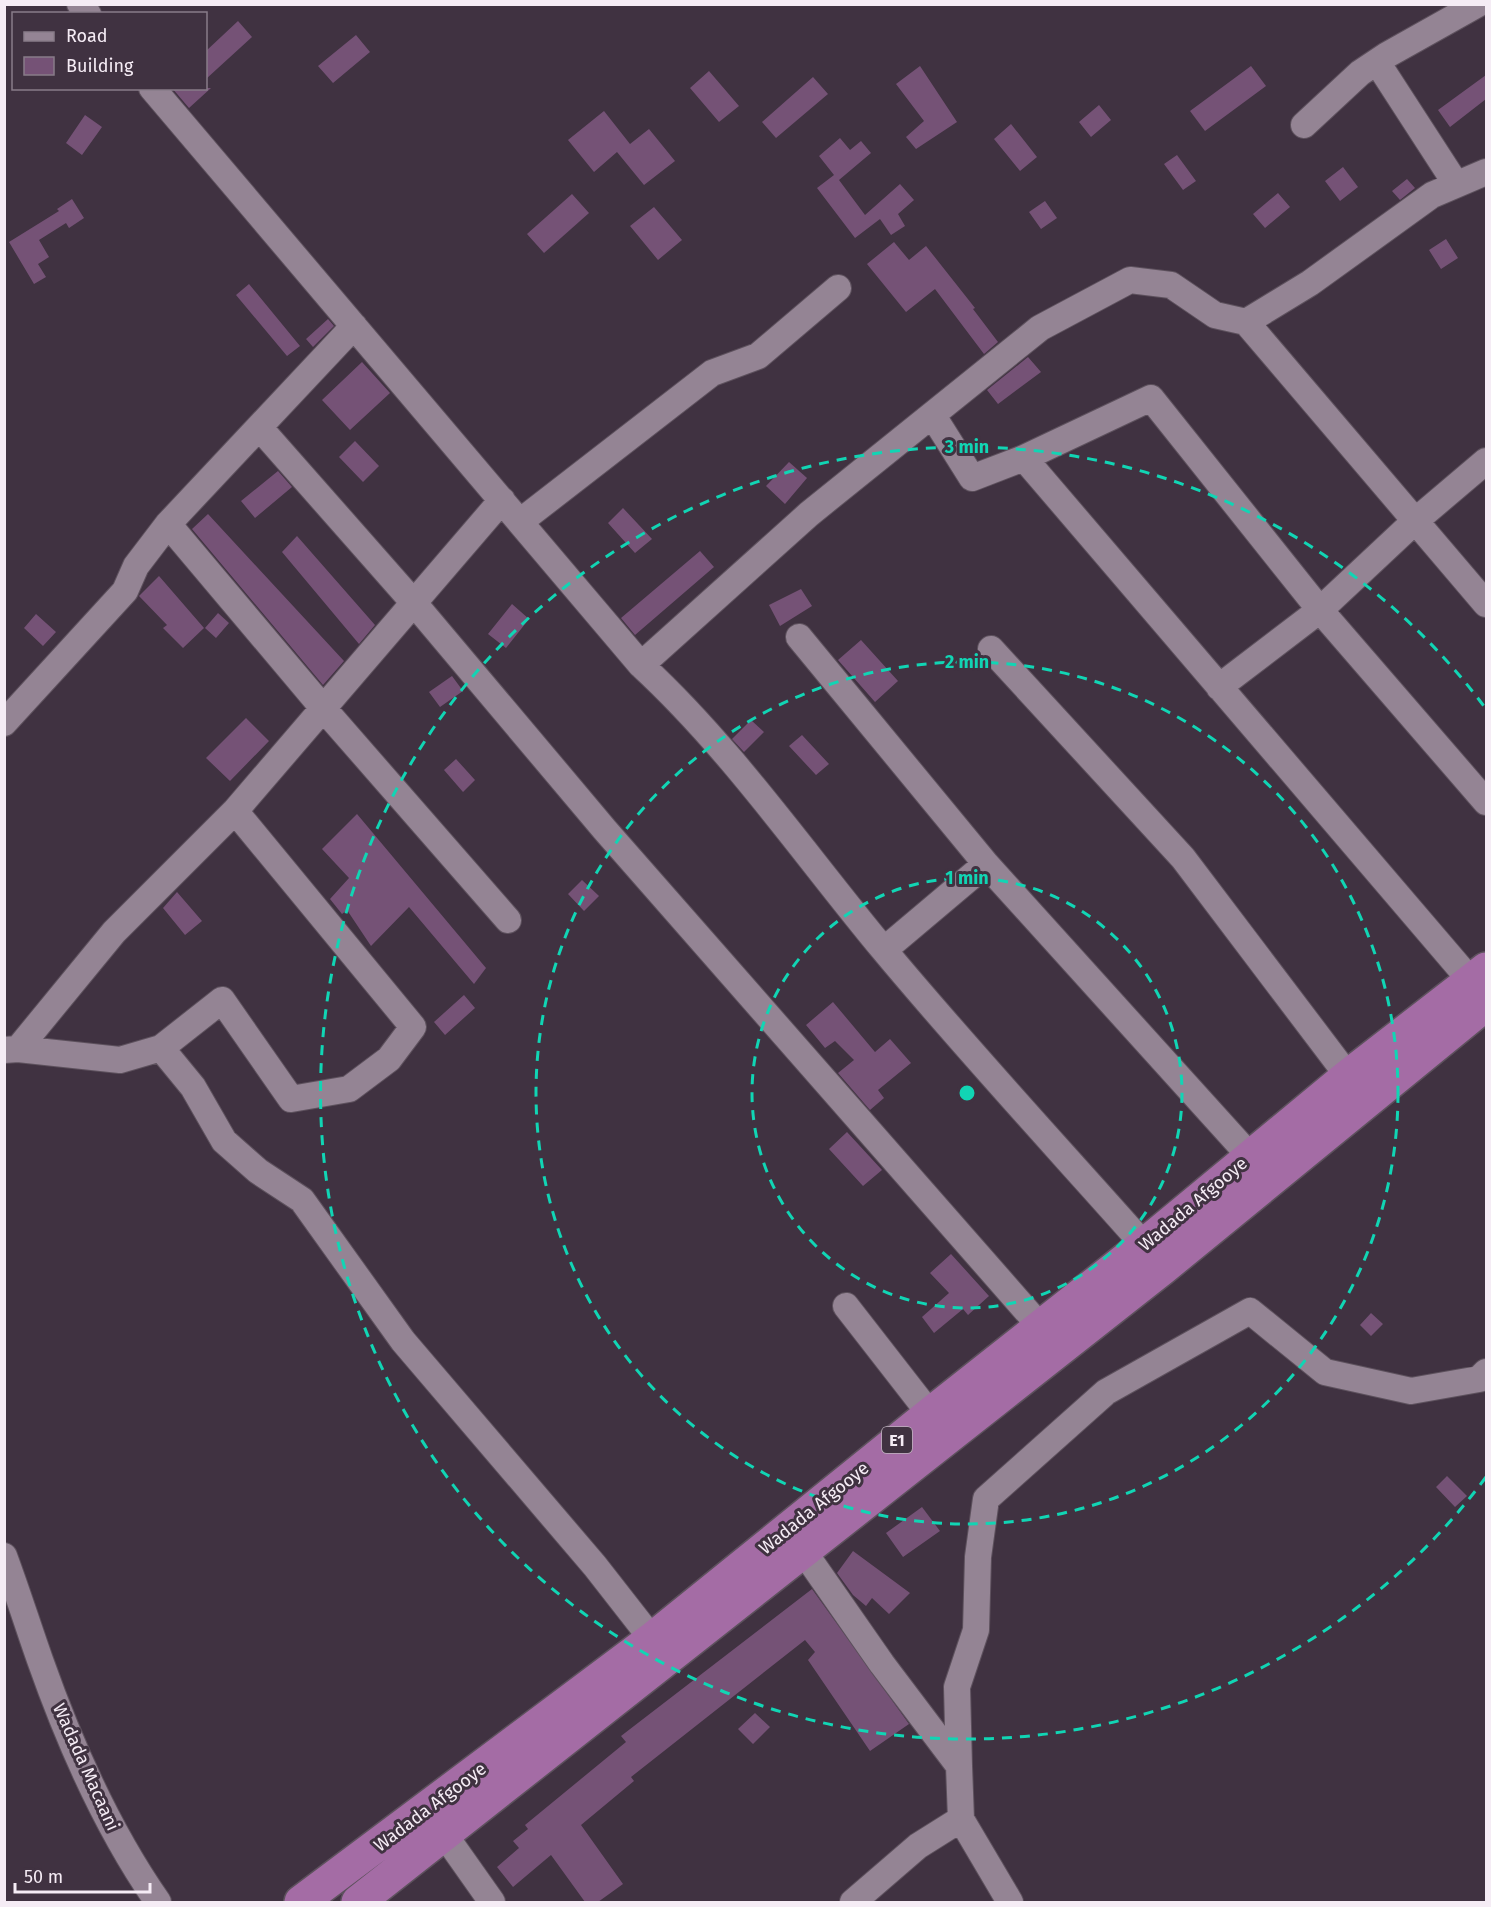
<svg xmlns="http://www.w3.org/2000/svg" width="1491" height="1907" font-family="'Fira Sans',sans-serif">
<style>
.building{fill:#755276}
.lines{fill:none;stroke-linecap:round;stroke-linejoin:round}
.minor-casing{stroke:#5d515d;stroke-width:28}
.highway-casing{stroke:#5d515d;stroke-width:36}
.minor{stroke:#948494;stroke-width:26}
.highway{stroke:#a46ca5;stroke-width:33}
.ring{fill:none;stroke:#11d5b4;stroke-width:3;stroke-dasharray:10 8}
.labels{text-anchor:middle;stroke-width:6;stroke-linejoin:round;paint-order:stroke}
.shield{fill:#403241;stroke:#bfb4bf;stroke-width:1.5}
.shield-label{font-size:16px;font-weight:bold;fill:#f5ecf5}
.street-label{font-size:18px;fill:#f5ecf5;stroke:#403241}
.centre{fill:#11d5b4;stroke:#403241;stroke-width:3}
.ring-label{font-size:18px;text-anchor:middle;font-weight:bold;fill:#11d5b4;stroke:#403241;stroke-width:6;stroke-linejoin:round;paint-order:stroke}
</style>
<rect width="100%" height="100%" fill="#403241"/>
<path class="building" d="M238,21L252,37L206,79V51Z
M356,35L370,52L333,83L318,66Z
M920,66L957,122L916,149L906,137L924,121L896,84Z
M1251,66L1266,86L1205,131L1190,111Z
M709,71L739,106L719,122L690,88Z
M1486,75V99L1450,127L1438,110Z
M813,77L828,94L776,138L762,122Z
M172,88H211L189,108Z
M1099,105L1111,120L1091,137L1079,122Z
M604,111L630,144L649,129L675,161L644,185L617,152L594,172L568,140Z
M85,115L102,127L82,155L66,143Z
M1011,124L1037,157L1020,171L994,139Z
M840,138L850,150L861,141L871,153L839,180L865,215L900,184L914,200L898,214L905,226L891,235L880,219L855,238L817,188L834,175L819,156Z
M1177,155L1196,181L1183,190L1164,164Z
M1343,167L1358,187L1340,201L1325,181Z
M1407,179L1415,188L1400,200L1392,191Z
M1278,193L1290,207L1265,228L1253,214Z
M572,194L589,213L544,253L527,234Z
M72,199L84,218L69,228L66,223L39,240L49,257L38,264L46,277L34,284L9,242L59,211L57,209Z
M1045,201L1057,218L1041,229L1029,212Z
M654,207L682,240L658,260L630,226Z
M1446,239L1458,258L1441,269L1429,250Z
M894,242L909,260L926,246L975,308L973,309L998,342L984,354L935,289L906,312L867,264Z
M249,284L300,346L287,356L236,295Z
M328,319L334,326L313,347L306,339Z
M1028,357L1041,372L998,404L987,390Z
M362,362L390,393L350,430L322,400Z
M355,441L379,466L363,482L339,457Z
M789,462L807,478L785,504L766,486Z
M278,471L292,487L255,518L241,501Z
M623,508L652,539L635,553L608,523Z
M208,514L344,661L323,685L192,529Z
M297,536L375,625L359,644L282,552Z
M700,551L714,567L635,635L621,618Z
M159,576L204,628L183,648L163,628L167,625L139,596Z
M801,589L812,606L780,626L769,605Z
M512,604L529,619L506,648L488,634Z
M218,613L229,623L216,638L205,628Z
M36,614L56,632L43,646L24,628Z
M861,640L898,681L875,702L838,660Z
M452,676L463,691L440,707L429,692Z
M246,718L269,741L230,781L206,758Z
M751,720L764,732L744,752L732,739Z
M802,735L829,764L816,775L789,746Z
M456,759L475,780L463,792L444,770Z
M357,814L486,968L474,984L409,907L371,946L347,910L342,914L330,899L349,878L322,849Z
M582,880L599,896L584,911L568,894Z
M177,892L202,921L185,935L163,908Z
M464,995L475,1008L445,1035L434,1022Z
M833,1002L875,1052L890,1039L911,1063L878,1090L884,1098L870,1110L838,1073L854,1060L835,1041L825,1048L806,1025Z
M847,1132L882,1170L863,1186L829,1149Z
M951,1254L989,1296L968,1315L963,1309L934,1333L922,1317L949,1293L930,1273Z
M1371,1313L1383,1324L1371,1336L1360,1325Z
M1447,1476L1467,1496L1455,1507L1436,1487Z
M922,1507L940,1531L903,1557L886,1533Z
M853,1551L910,1593L889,1614L872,1598L866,1606L853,1595L837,1573Z
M812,1589L909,1724L870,1751L808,1660L815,1652L805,1640L631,1777L634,1781L581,1825L623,1884L598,1902H585L551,1855L513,1887L497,1867L519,1848L513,1841L528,1829L525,1825L626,1742L621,1736Z
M755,1713L770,1727L753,1744L738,1729Z"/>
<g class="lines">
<defs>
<path id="minor" d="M80,4L88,14
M1377,62L1456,184
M152,88L641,665C732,749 804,854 883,949C967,1050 1057,1147 1144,1245
M1304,125L1360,73L1387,55L1478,4
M1246,322L1486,604
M933,416L972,478L1024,458L1471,981
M259,427L414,603L605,830L1040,1326
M1024,458L1151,398L1320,610L1486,802
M521,521L712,373L758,356L838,288
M168,524L323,708L508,920
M799,637L986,864L1250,1156
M991,649L1183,858L1348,1076
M641,665L809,514L1040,328L1130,280L1171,285L1215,315L1246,322L1310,283L1432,195L1486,172
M1219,687L1320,610L1414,522L1486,461
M4,723L125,591L136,566L168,524L354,326
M884,950L986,864
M161,1048L193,1087L224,1141L258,1171L302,1200L403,1341L595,1566L652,1639
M18,1049L114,932L235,811L502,500
M4,1050L18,1049L120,1060L161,1048L222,1000L291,1099L349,1089L389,1059L413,1027L235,811
M846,1306L930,1414
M804,1552L882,1664L959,1766L961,1819L1010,1902
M4,1556C17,1591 28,1626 40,1660C70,1745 107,1829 158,1902
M959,1766L957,1687L976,1630L978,1557L986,1499L1106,1392L1250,1311L1325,1372L1411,1391L1479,1379L1486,1372
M444,1834L492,1902
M853,1902L918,1846L961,1819"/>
<path id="highway" d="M301,1902L652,1639L930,1414L1144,1245L1348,1076L1486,969
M358,1902L1163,1268L1486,1004"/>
</defs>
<use href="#minor" class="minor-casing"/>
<use href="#highway" class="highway-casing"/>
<use href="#minor" class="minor"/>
<use href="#highway" class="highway"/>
</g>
<g class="ring">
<circle cx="967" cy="1093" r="215"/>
<circle cx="967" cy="1093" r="431"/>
<path d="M1486 1477A646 646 0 1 1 1486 709"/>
</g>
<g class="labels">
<rect class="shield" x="882" y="1427" width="30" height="26" rx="4.5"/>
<g class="shield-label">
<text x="897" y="1446">E1</text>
</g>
<g class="street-label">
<text transform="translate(1193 1204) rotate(-40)" y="6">Wadada Afgooye</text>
<text transform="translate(814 1508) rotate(-39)" y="6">Wadada Afgooye</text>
<text transform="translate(86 1767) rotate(66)" y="6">Wadada Macaani</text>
<text transform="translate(430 1807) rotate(-37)" y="6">Wadada Afgooye</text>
</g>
</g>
<circle cx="967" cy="1093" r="9" class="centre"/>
<g class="ring-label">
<text x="967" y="453">3 min</text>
<text x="967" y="668">2 min</text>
<text x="967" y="884">1 min</text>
</g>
<rect width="1491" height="1907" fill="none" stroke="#f5ecf5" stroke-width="12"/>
<rect x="12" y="12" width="195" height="78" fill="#403241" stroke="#887c89" stroke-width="1.5"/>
<rect x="24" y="32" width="30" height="9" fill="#948494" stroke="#887c89" stroke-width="1.5"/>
<text x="66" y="42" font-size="18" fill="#f5ecf5">Road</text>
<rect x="24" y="57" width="30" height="18" fill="#755276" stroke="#887c89" stroke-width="1.5"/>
<text x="66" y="72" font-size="18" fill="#f5ecf5">Building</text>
<path d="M15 1883v9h135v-9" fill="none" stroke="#f5ecf5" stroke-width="3"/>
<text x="24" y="1883" font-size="18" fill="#f5ecf5" stroke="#403241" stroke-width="4.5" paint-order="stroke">50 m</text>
</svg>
